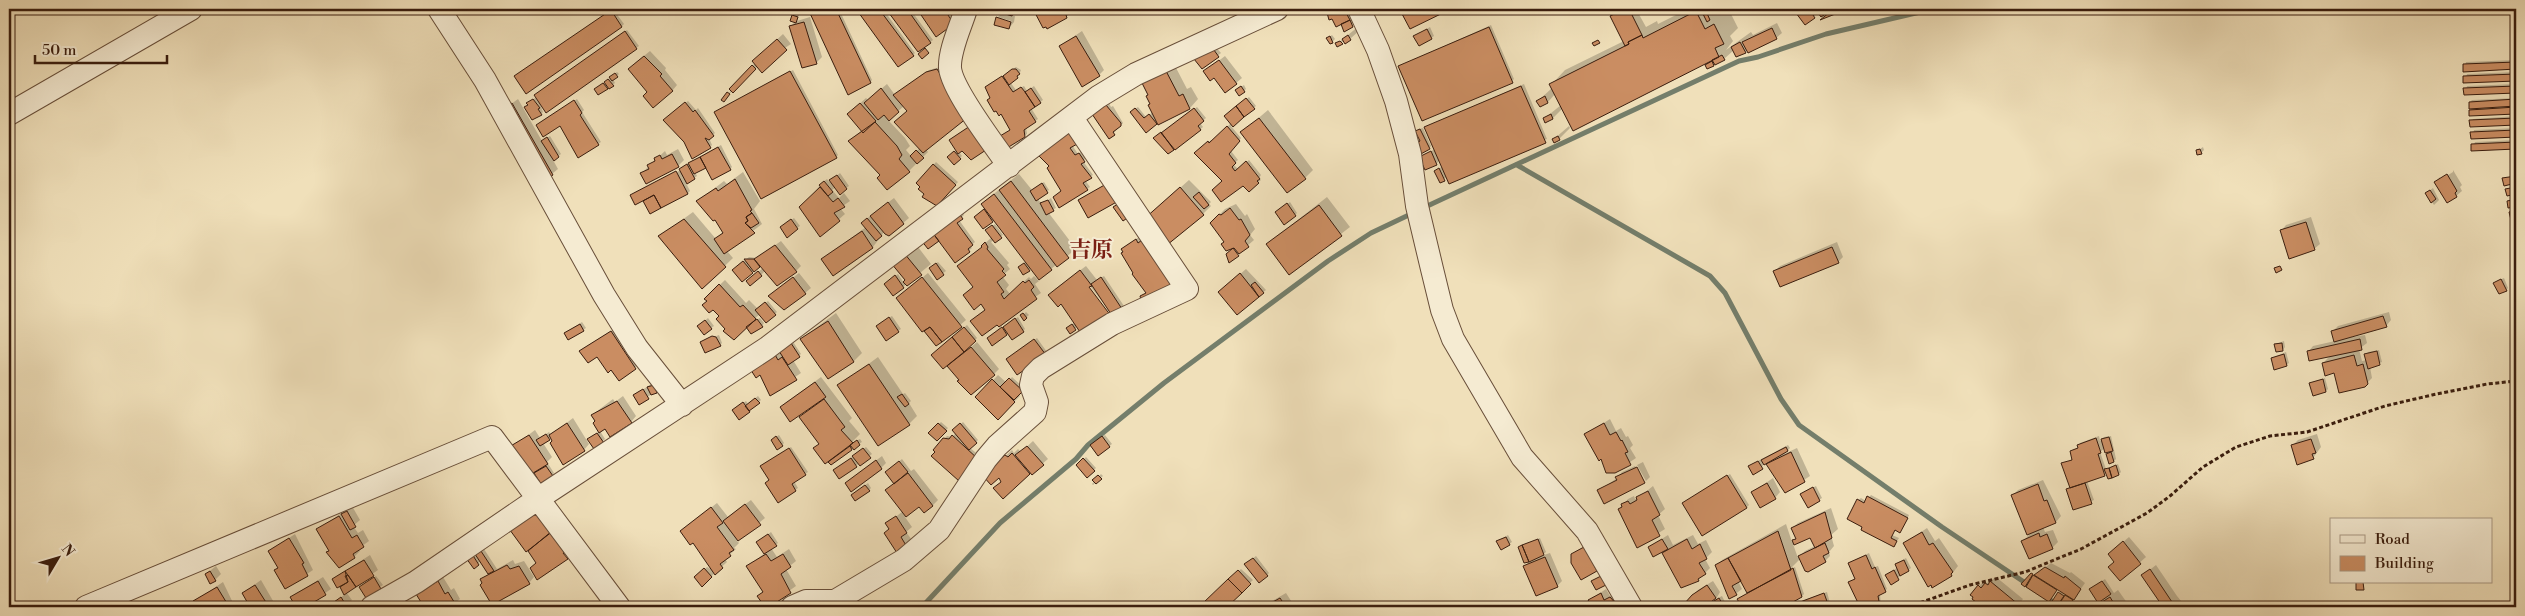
<svg xmlns="http://www.w3.org/2000/svg" width="2525" height="616" font-family="'Libre Bodoni','Noto Serif JP',serif">
<style>
.shadow{fill:#0003;fill-rule:evenodd}
.lines{fill:none;stroke-linecap:round;stroke-linejoin:round}
.stream{stroke:#747e6b;stroke-width:5}
.building{fill:#ca8d62;stroke:#3a1d0e}
.minor-casing{stroke:#684e39;stroke-width:24}
.path{stroke:#3a1d0e;stroke-width:3;stroke-dasharray:4 2.5;stroke-linecap:butt}
.minor{stroke:#f5ebd2;stroke-width:22}
.labels{text-anchor:middle;stroke-width:4;stroke-linejoin:round;paint-order:stroke}
.quarter-label{font-size:22px;font-weight:bold;fill:#7a1f14;stroke:#f5ebd2}
</style>
<rect width="100%" height="100%" fill="#f0e0ba"/>
<filter id="stains"><feTurbulence type="fractalNoise" baseFrequency=".004" numOctaves="4"/><feColorMatrix values="0 0 0 0 .2 0 0 0 0 .09 0 0 0 0 .02 0 0 0 .5 -.17"/></filter>
<radialGradient id="worn" r=".72"><stop offset=".6" stop-color="#630" stop-opacity="0"/><stop offset="1" stop-color="#630" stop-opacity=".3"/></radialGradient>
<path class="shadow" d="M613,9L624,24L622,26L526,92L518,74Z
M809,9H839L872,80L870,82L849,93Z
M858,9H883L915,53L899,66Z
M888,9H910L933,40L918,51Z
M919,9H953L959,18L936,35Z
M1001,9H1015L1011,15L1015,16L1014,22L1009,28L1011,21L998,17L1003,12H1000Z
M1034,9H1072V12L1066,17L1043,27Z
M1326,9H1359L1352,26L1342,25L1332,17L1330,18Z
M1621,9H1636L1646,27L1657,21L1658,24L1688,9H1720L1718,11L1720,15L1729,10L1738,28L1730,36L1733,41L1726,50L1751,32L1753,35L1777,23L1782,33L1776,38L1745,52L1734,50L1724,59L1707,68L1706,65L1710,61L1563,108L1553,118H1545L1561,105L1555,94L1548,102L1538,101L1552,88L1551,85L1565,70L1624,41L1611,16Z
M1795,9H1845L1823,18L1819,12L1806,23Z
M796,14L799,15L797,21L810,17L822,57L817,62L803,67L790,27L795,22L793,16Z
M1491,25L1514,79L1512,81L1400,66Z
M1359,26L1361,29L1350,39L1337,44Z
M1430,27L1434,36L1431,38L1415,36Z
M627,30L639,46L636,48L547,111L540,104L543,112L541,114L529,104L530,101L537,97L538,93Z
M1082,31L1104,70L1099,75L1060,46Z
M783,34L791,44L758,66L723,100L755,63L759,56Z
M1332,35L1335,39L1332,42L1328,38Z
M1214,45L1221,53L1202,68Z
M650,51L666,68L665,70L677,85L672,91L648,92L635,63Z
M1225,56L1242,78L1236,83L1204,72Z
M2516,60V68L2464,70L2466,62Z
M1173,62L1187,89L1191,87L1198,99L1190,108L1159,124L1158,121L1146,131L1133,110L1138,107L1146,117L1153,112L1150,95Z
M940,67L968,115L926,149L928,152L909,171L881,175L850,141L862,130L854,109L866,98L868,100L887,84L895,95L929,70ZM904,106L908,111L920,148L911,156L906,150L910,146L905,138L888,120Z
M1016,67L1021,70L1019,75L1010,82L1016,90L1024,86L1027,91L1034,86L1043,100L1031,108L1038,119L1026,127L1027,134L1024,136L1012,129L991,97L989,85Z
M793,70L838,155L836,157L716,112Z
M617,72L619,74L613,79L615,83L599,94L598,87Z
M2516,72V80L2465,82L2467,74Z
M1524,84L1547,139L1447,177L1440,182L1438,169L1443,166L1440,160L1436,164L1421,157L1435,149L1426,127Z
M2516,84V92L2465,94L2467,86Z
M1244,85L1246,89L1244,91L1236,90Z
M1249,97L1256,106L1231,126L1241,138L1231,151L1238,160L1233,164L1238,169L1249,160L1261,175L1259,178L1261,180L1249,190L1244,184L1223,181L1196,153L1211,140L1212,142L1231,123L1228,114Z
M2516,98V113L2471,115L2470,102L2472,100Z
M518,99L542,141L550,136L561,154L553,160L558,169L548,177L507,107Z
M577,99L584,110L582,112L601,142L598,144L561,125H537Z
M688,101L696,110L698,108L715,133L709,138L712,145L710,147L685,141L667,117Z
M1109,103L1111,107L1113,106L1123,123L1110,137L1093,114Z
M1197,107L1206,118L1200,123L1203,127L1168,153L1157,136Z
M1268,110L1313,170L1305,178L1242,132Z
M2516,116V124L2471,126L2473,119Z
M1569,126L1570,128L1559,139H1554Z
M1423,128L1431,146L1429,148L1421,141L1419,129Z
M2516,128V136L2472,138L2474,130Z
M951,140L962,150L959,152L962,156L954,163L949,157L957,150Z
M2516,140V148L2472,150L2475,142Z
M721,145L732,167L730,169L706,167L695,172L697,176L686,183L690,191L688,193L651,212L643,199L634,193L679,171L692,161Z
M1072,145L1078,154L1082,151L1086,158L1083,161L1093,175L1085,180L1090,187L1087,189L1062,191L1051,166L1040,154L1030,156Z
M2203,147L2204,150L2201,153L2197,151Z
M678,149L684,160L678,166L646,183L642,173L649,166L665,151L667,155Z
M936,162L958,182L937,205L918,183Z
M2453,170L2462,185L2460,187L2462,191L2456,196L2436,182L2440,177V180L2453,172Z
M743,172L760,201L754,209L762,224L727,251L733,258L702,288L660,236L693,212L716,239L724,231L715,218L698,201L724,181L727,184Z
M840,173L849,186L846,188L836,187L832,190L839,198L844,193L850,201L840,208L845,214L821,235L811,196L823,182L827,179L829,182Z
M1019,174L1032,190L1044,182L1049,190L1037,198L1042,204L1051,198L1056,208L1048,212L1076,249L1051,269L1031,267L1029,270L1019,267L1026,261L994,219L984,228L978,214L986,208L982,204L991,196Z
M1189,180L1211,202L1209,204L1211,206L1203,214L1154,211Z
M2433,188L2439,200L2434,205L2426,193Z
M1327,197L1350,227L1289,274L1267,244Z
M2516,197V205L2509,207L2508,201Z
M894,198L909,218L889,235L884,232L873,247L834,274L823,259L866,227L865,220Z
M1290,202L1297,213L1295,215L1279,210Z
M1236,204L1245,216L1247,214L1255,229L1250,235L1254,240L1230,261V251L1237,246L1225,242L1211,223L1225,209Z
M961,211L964,215L959,220L975,242L970,246L972,248L956,261L940,240Z
M2311,217L2320,244L2314,249L2281,231L2286,225Z
M794,218L800,226L797,228L784,225Z
M995,224L1003,235L991,242L1009,263L1007,265L1010,269L1002,276L1009,285L1006,289L1010,294L1029,277L1031,279L1034,276L1039,281L1035,284L1041,293L997,323L971,321L986,309L981,303L964,295L974,286L982,246L992,237L989,228Z
M1139,237L1141,241L1181,277L1144,294L1147,292L1122,249Z
M781,241L801,266L796,271H765L761,275L753,276L763,268L761,265L742,280L739,265L749,257L757,258Z
M1837,242L1843,257L1838,262L1775,271L1780,266Z
M915,243L931,264L893,295L888,282L898,274L904,283L907,280L893,263Z
M938,262L946,271L937,278L932,266Z
M1086,266L1097,280L1104,276L1124,306L1112,314L1087,282L1079,325L1075,329L1068,328L1076,321L1055,289Z
M1246,269L1266,290L1258,296L1225,287Z
M799,273L811,288L805,293L769,296Z
M928,273L966,320L937,345L903,293Z
M2504,278L2508,288L2506,290L2497,281Z
M725,280L746,303L749,300L758,309L768,301L777,312L766,322L760,314L750,323L760,318L764,323L762,326H747L733,339L731,338L724,331L727,329L721,316L706,298Z
M1026,312L1029,315L1024,319L1022,316Z
M2389,312L2391,320L2386,326L2351,335L2352,337L2365,335L2367,343L2359,349L2362,361L2367,360L2366,355L2368,352L2379,350L2382,362L2370,367L2372,378L2364,386L2335,372L2323,363L2331,355L2308,352L2313,346L2335,341L2333,331L2338,326Z
M836,313L862,353L854,361L828,377L801,339Z
M892,316L901,329L898,331L880,323Z
M1018,317L1025,329L1023,331L990,336Z
M708,318L714,326L704,333L701,324Z
M582,322L586,328L583,330L565,333Z
M967,325L977,338L969,346L970,348L977,342L999,369L994,374L960,380L947,364L958,333Z
M614,329L638,365L619,379L597,355L583,349Z
M719,335L722,343L720,345L701,342Z
M1037,338L1047,352L1045,354L1010,357Z
M792,340L801,354L793,360L801,373L770,394L760,373L750,368Z
M2284,341L2285,347L2283,350L2276,344Z
M2286,352L2289,363L2286,365L2272,358Z
M878,357L903,394L905,393L911,401L909,403L917,416L909,424L839,386Z
M998,375L1007,383L1012,377L1024,388L1018,394L1020,396L998,418L977,397Z
M821,377L852,418L849,421L860,434L851,443L860,439L862,442L835,457L815,448L820,443L801,417L809,409L781,407ZM851,443L852,445L841,453L840,452Z
M2325,378L2328,389L2326,391L2311,383Z
M654,382L662,386L640,403L635,395Z
M623,396L636,416L631,422L605,428L592,415L613,399L615,402Z
M758,396L761,400L759,402L736,408L746,401L748,404Z
M573,418L589,444L584,450L553,441L551,437L543,443L552,457L547,462L554,473L552,475L535,473L541,468L511,448L535,430L540,438L549,432L551,435Z
M1610,419L1616,431L1621,428L1626,437L1628,436L1633,445L1630,448L1636,458L1615,472L1585,435Z
M941,422L948,428L937,440L930,433Z
M963,422L978,440L970,448L980,456L959,479L934,450L947,436L952,437L956,433L954,430Z
M600,431L605,439L594,448L591,437Z
M2317,434L2321,447L2313,458L2292,446L2298,440Z
M779,435L784,443L782,445L774,438Z
M1105,435L1112,444L1098,454L1094,443Z
M2099,436L2100,441L2104,437L2111,436L2116,459L2114,461L2107,454L2112,450L2105,448L2100,452L2106,469L2118,464L2121,472L2119,474L2106,473L2087,481L2094,500L2074,509L2067,489L2070,487L2063,464L2073,459L2071,451L2079,447L2080,443Z
M1033,441L1048,459L1003,497V481L990,471L1012,450L1014,453L1018,449L1021,452Z
M1788,445L1790,448L1784,454L1797,448L1810,476L1786,492L1768,465L1773,459L1763,464L1762,468L1752,464Z
M791,447L808,472L794,481L798,488L779,501L764,464Z
M866,447L872,454L839,478L837,468Z
M882,456L886,463L881,468L846,483Z
M1086,457L1096,468L1087,476L1078,465Z
M902,459L911,471L914,469L938,500L932,506H919L905,517L912,527L906,532L912,540L906,546L887,524L903,511L889,470Z
M1643,462L1650,477L1646,481L1637,465Z
M1635,466L1645,482L1605,503L1599,491L1617,478L1622,472Z
M1101,474L1103,476L1093,485L1092,484Z
M1730,474L1749,505L1747,507L1683,503Z
M1773,478L1780,492L1775,498L1753,492Z
M2043,480L2061,516L2056,522L2043,527L2045,532L2053,530L2058,542L2052,548L2023,541L2029,535L2012,496L2018,490Z
M868,483L871,488L869,490L855,493Z
M1653,486L1665,509L1658,515L1665,529L1638,546L1619,510L1628,499L1634,496L1635,499L1638,498Z
M1816,486L1822,498L1808,506L1804,492Z
M1871,495L1909,515L1902,529H1895L1892,535L1899,538L1894,546L1858,500L1861,498L1866,501Z
M751,500L765,518L737,541L739,543L734,548L736,549L725,559L727,562L702,585L696,577L707,567L713,570L693,541L681,531L717,503L728,517Z
M352,506L360,520L353,526L358,533L363,530L369,541L358,549L360,551L354,557L339,566L318,529Z
M1831,508L1838,529L1831,535L1834,546L1829,552L1830,556L1825,561L1800,559L1789,570L1795,567L1804,594L1802,596L1782,607H1743L1739,599L1748,593L1741,579L1738,581L1742,589L1730,598L1717,565L1722,560L1786,524L1792,542L1797,538L1792,528L1798,523ZM1810,536L1815,546L1805,551L1798,558L1793,544Z
M1927,528L1935,541L1939,538L1958,566L1951,575L1905,543Z
M771,532L778,543L771,548L777,557L789,549L796,561L786,569L796,586L766,607L759,596L763,591L748,566L765,553L758,542Z
M295,534L313,570L286,588L275,570L279,567L269,551Z
M1508,535L1512,542L1509,544L1498,541Z
M1668,535L1673,545L1693,535L1698,544L1706,540L1712,552L1705,559L1710,568L1698,580L1681,586L1663,551L1649,547Z
M2129,537L2146,557L2120,580L2115,549Z
M1540,538L1546,552L1541,556L1550,553L1562,581L1557,586L1524,567L1532,559L1519,548Z
M482,546L497,569L513,560L515,564L524,561L534,577L529,583H483L481,580L489,573L481,561L474,567L468,558Z
M1869,553L1875,567L1878,566L1887,589L1880,594L1881,607H1861L1850,582L1856,578L1849,563Z
M370,555L378,570L346,592L352,600L344,607H339L336,602L345,594L333,579Z
M1256,556L1269,573L1267,575L1248,562Z
M1906,558L1911,568L1891,583L1887,575L1898,567L1896,564L1899,562Z
M2051,563L2070,573L2071,572L2085,583L2068,607L2051,606L2061,590L2058,589L2049,601L2034,576Z
M2156,565L2177,596L2186,607H2165L2143,575Z
M216,566L221,574L215,580L206,574Z
M1241,569L1253,580L1225,607H1209L1205,603Z
M376,576L383,585L366,597L362,585Z
M323,577L331,589L315,600L317,604L314,607H297L291,597Z
M443,577L451,590L454,588L460,599L450,607H426L418,594Z
M1996,577L2023,599L2017,607H1984L1973,599L1979,586L1984,581L1987,583Z
M2105,579L2114,593L2118,590L2130,607H2091L2098,600L2093,587Z
M261,580L276,606L275,607H251L243,593Z
M1713,581L1720,592L1716,599L1722,596L1726,604L1724,607H1686L1685,604L1698,590Z
M223,582L235,607H198L195,601Z
M1606,589L1610,596L1616,593L1626,607H1593L1590,600Z
M1827,592L1831,607H1804L1802,602L1804,600Z
M1286,593L1295,607H1262Z"/>
<g class="lines">
<path class="stream" d="M1517,165L1710,276L1725,293L1781,399L1799,425L1942,527L2033,588
M1423,208L1739,61L1758,57L1826,34L1933,9
M2046,597L2060,607
M922,607L1000,523L1076,459L1088,445L1164,383L1328,261L1371,233L1413,213"/>
</g>
<path class="building" d="M808,9H836L871,83L848,95Z
M856,9H879L914,56L898,67Z
M886,9H907L931,43L918,52Z
M917,9H944L954,24L936,37Z
M1000,9H1014L1012,16L999,12Z
M1033,9H1065L1068,14L1066,15L1067,18L1047,29L1046,27L1043,28Z
M1326,9H1344L1350,20L1336,27L1332,19L1329,20Z
M1408,9H1451L1410,29L1401,12Z
M1625,9H1629L1642,35L1628,42L1629,44L1625,46L1610,16Z
M1705,9L1710,20L1707,22L1701,10Z
M1793,9H1809L1815,18L1805,25Z
M1815,9H1833L1821,17Z
M1834,9H1848L1820,20Z
M611,10L622,27L526,94L514,76Z
M1696,11L1705,29L1714,24L1724,44L1715,48L1719,57L1573,131L1549,84L1629,44L1628,42L1642,35L1643,38Z
M792,15L798,17L796,23L790,21Z
M996,17L1011,22L1009,29L994,25Z
M1350,20L1353,27L1344,32L1341,24Z
M804,22L817,64L802,68L789,26Z
M1489,27L1513,83L1422,121L1398,66Z
M1772,28L1777,39L1748,53L1742,42Z
M1427,29L1432,39L1419,46L1413,36Z
M625,31L637,49L546,113L534,95Z
M1348,35L1351,40L1345,44L1342,39Z
M1076,36L1100,76L1082,87L1059,46Z
M1330,36L1333,43L1330,44L1326,38Z
M777,39L787,50L762,73L752,61Z
M1598,40L1600,43L1594,46L1592,43Z
M1340,41L1343,44L1337,47L1335,43Z
M1740,42L1746,53L1736,57L1731,47Z
M1211,46L1219,57L1202,69L1194,59Z
M925,48L929,53L922,59L918,54Z
M1722,55L1725,60L1715,65L1712,60Z
M644,56L662,74L660,76L673,91L653,108L643,96L647,92L628,69Z
M1219,60L1237,84L1225,93L1214,78L1210,81L1203,71Z
M1712,61L1714,66L1707,69L1705,65Z
M2516,62V69L2463,72V64Z
M752,65L756,69L733,93L729,89Z
M937,69L967,118L923,153L894,122L907,111L893,95L926,72Z
M1012,69H1016L1020,74L1017,76L1018,78L1009,85L1003,76Z
M1165,69L1179,96L1183,94L1190,109L1158,125L1148,105L1150,104L1146,96L1148,95L1142,83Z
M790,71L837,158L761,199L714,112Z
M615,73L618,77L612,81L609,77Z
M2516,74V81L2463,83V76Z
M1002,76L1013,92L1021,87L1025,92L1035,107L1029,111L1036,122L1024,130L1025,137L1007,148L1000,136L1010,130L1001,114L999,116L996,111L994,112L987,100L990,98L985,87Z
M608,79L614,86L609,89L604,82Z
M603,83L608,89L598,95L594,89Z
M1241,86L1245,92L1239,96L1235,90Z
M1521,86L1546,143L1449,184L1424,127Z
M2516,86V93L2464,95L2463,88Z
M881,88L899,112L889,121L884,115L878,120L864,103Z
M1031,88L1041,103L1035,107L1025,92Z
M727,92L730,94L724,102L721,100Z
M1545,96L1548,103L1540,107L1536,101Z
M1246,98L1255,109L1244,117L1236,106Z
M533,99L540,108L538,109L542,115L532,120L524,107L528,105L526,103Z
M2516,99V106L2469,109V102Z
M574,100L582,113L580,115L599,145L578,158L560,126L543,137L536,125Z
M685,102L693,112L695,110L714,136L709,140L705,138L711,148L692,159L684,142L663,120Z
M512,103L553,175L547,179L506,107Z
M860,103L876,121L863,133L847,114Z
M1106,105L1121,123V126L1113,132L1115,135L1109,139L1092,114Z
M1236,106L1244,117L1233,127L1224,116Z
M2516,107V114L2469,116V110Z
M1135,108L1144,118L1149,114L1157,124L1146,133L1130,112Z
M1194,108L1204,121L1198,126L1201,130L1175,150L1161,133Z
M1551,114L1553,119L1545,123L1543,118Z
M1259,118L1306,179L1287,193L1240,132Z
M2516,118V125L2470,127L2469,120Z
M875,122L897,146L902,155L899,159L910,172L887,190L877,178L880,175L848,141Z
M973,124L989,148L971,160L962,151L958,154L949,140Z
M1227,126L1240,141L1229,154L1236,163L1232,167L1235,171L1246,161L1260,179L1257,181L1259,183L1249,192L1243,186L1221,202L1212,190L1222,181L1194,153L1208,141L1209,143Z
M1069,127L1079,143L1070,148L1075,155L1079,153L1085,162L1081,164L1092,178L1083,183L1088,190L1059,208L1053,197L1061,191L1047,168L1049,166L1039,156L1032,160Z
M1420,129L1430,149L1419,155L1417,143L1420,141L1415,131Z
M2516,130V137L2471,139L2470,132Z
M1161,132L1174,150L1168,154L1153,138Z
M1558,136L1560,140L1554,143L1552,139Z
M547,137L559,157L554,161L541,141Z
M2516,142V149L2471,151V144Z
M718,147L731,170L712,180L700,157Z
M2200,149L2202,154L2197,155L2196,150Z
M916,150L924,158L917,164L910,156Z
M954,151L961,159L954,165L947,157Z
M1431,151L1437,165L1425,170L1419,157Z
M672,154L679,167L646,184L640,173L649,169L647,165L655,161L654,158L660,155L662,159Z
M700,157L706,168L694,174L688,163Z
M687,164L695,179L687,184L679,169Z
M933,164L956,185L937,206L922,197L924,194L918,189L920,187L916,183Z
M1439,168L1445,181L1440,183L1434,171Z
M676,171L688,194L661,208L654,195L635,205L630,195Z
M2447,174L2457,191L2455,193L2457,197L2447,203L2434,182Z
M837,175L847,189L840,195L829,180Z
M2516,176V183L2504,186L2502,178Z
M735,179L752,210L750,211L752,213L746,217L748,221L745,223L755,233L724,254L714,239L723,233L715,220L713,221L696,201L716,188L718,191Z
M824,181L833,192L828,196L819,185Z
M1011,181L1069,258L1057,267L999,190Z
M1042,183L1048,193L1036,201L1030,191Z
M1108,183L1122,199L1088,218L1078,200Z
M820,187L833,202L838,198L845,207L834,213L840,221L820,237L799,207Z
M1180,187L1204,215L1167,245L1144,219Z
M2516,187V194L2507,196L2505,189Z
M2430,190L2436,199L2431,203L2425,193Z
M1199,192L1209,205L1204,209L1193,197Z
M994,194L1052,270L1039,280L981,204Z
M654,195L661,208L650,214L643,201Z
M2516,199V207L2508,208L2507,201Z
M1048,200L1054,211L1046,215L1040,203Z
M1124,200L1133,214L1123,221L1113,207Z
M888,202L904,224L889,236L885,234L870,216Z
M1287,203L1296,216L1284,225L1275,212Z
M1319,205L1342,236L1289,275L1266,244Z
M1230,208L1239,220L1241,219L1250,235L1245,241L1249,247L1239,254L1234,248L1226,251L1221,244L1224,242L1210,223L1219,214L1221,215Z
M984,209L993,222L983,229L974,217Z
M2516,210V218L2511,220L2509,212Z
M958,212L963,219L957,223L973,245L968,249L970,252L955,263L932,232Z
M752,213L759,223L751,228L745,223L748,221L746,217Z
M867,218L882,236L876,241L861,223Z
M684,219L726,267L702,289L658,236Z
M791,219L798,229L787,238L780,227Z
M2306,222L2315,250L2289,259L2280,230Z
M2516,223V231H2513L2512,224Z
M992,225L1002,238L995,243L985,230Z
M862,231L873,248L833,276L821,259Z
M932,232L939,241L928,249L921,240Z
M1149,235L1180,280L1142,304L1140,296L1146,293L1132,274L1133,273L1121,253L1123,252L1121,249L1136,239L1138,243Z
M985,242L988,247L987,249L1004,269L1002,271L1006,275L997,282L1004,292L1001,294L1004,299L1023,281L1025,283L1029,280L1034,287L1031,290L1037,299L999,327L997,325L982,336L970,321L985,310L981,304L974,310L963,295L973,287L957,266L982,247L981,246Z
M775,245L797,272L777,286L754,259Z
M1832,247L1839,263L1780,287L1773,271Z
M1233,248L1239,256L1229,263L1226,254Z
M904,253L922,275L907,286L903,282L905,280L891,263Z
M744,259H754L760,267L754,272Z
M743,261L753,273L742,282L732,270Z
M936,263L944,275L937,280L929,268Z
M1024,263L1030,271L1023,275L1018,267Z
M2280,266L2282,270L2276,273L2274,268Z
M1080,270L1092,286L1089,287L1111,316L1082,335L1061,304L1058,307L1048,295Z
M758,271L762,276L750,286L746,281Z
M1240,273L1259,297L1237,315L1218,292Z
M895,275L904,288L893,296L884,284Z
M793,277L806,294L784,310L768,296Z
M922,277L962,327L942,342L930,327L922,332L896,298Z
M1101,277L1122,309L1113,317L1091,284Z
M2501,279L2507,291L2499,294L2493,283Z
M1255,282L1264,293L1259,297L1251,285Z
M719,284L740,307L743,305L756,319L734,340L723,331L725,329L716,319L719,316L713,310L709,313L702,305L707,301L704,299Z
M765,302L776,315L766,323L755,310Z
M1023,313L1027,318L1024,321L1020,315Z
M2383,316L2387,327L2334,342L2331,331Z
M889,317L899,332L886,341L876,326Z
M1015,318L1024,332L1012,340L1003,327Z
M757,319L763,327L751,334L746,327Z
M705,320L712,329L704,335L697,326Z
M828,321L854,362L828,379L800,339Z
M580,324L584,331L568,340L564,333Z
M1072,324L1076,330L1070,334L1066,328Z
M930,327L942,342L936,346L924,331Z
M964,327L976,341L964,352L952,337Z
M1002,327L1007,335L992,346L987,338Z
M611,331L636,369L619,381L611,370L608,373L597,357L588,363L579,351Z
M712,336L716,337L721,346L705,353L700,342Z
M952,337L964,352L943,369L931,355Z
M1034,339L1046,355L1017,375L1006,359Z
M2360,339L2362,350L2309,361L2307,351Z
M789,340L800,357L788,365L777,348Z
M2282,343L2283,351L2276,352L2274,344Z
M971,347L995,375L971,395L957,381L959,380L947,366Z
M773,351L778,360L782,357L797,380L770,396L760,375L756,378L749,367Z
M2377,351L2380,365L2368,369L2364,354Z
M2284,354L2287,366L2274,370L2271,358Z
M2354,355L2357,366L2363,364L2368,384L2365,387L2339,393L2334,373L2325,376L2322,363Z
M869,364L910,425L878,446L837,385Z
M1009,378L1023,391L1014,400L1000,387Z
M992,379L1015,402L998,420L975,397Z
M2323,379L2326,392L2313,396L2309,383Z
M815,382L826,397L790,422L780,407Z
M654,385L657,393L651,395L647,387Z
M643,389L649,399L639,405L633,395Z
M902,394L909,404L905,407L897,397Z
M755,398L760,403L749,411L745,406Z
M824,399L845,427L841,430L853,443L825,464L813,448L819,444L799,417Z
M617,401L632,423L610,437L605,429L599,433L593,423L595,421L591,415Z
M743,402L750,412L739,420L732,410Z
M567,423L585,451L563,465L550,443L552,441L549,435Z
M938,423L947,431L937,441L928,433Z
M960,423L977,443L969,450L952,430Z
M1604,423L1610,435L1616,432L1621,441L1622,440L1628,452L1625,453L1631,465L1615,473H1606L1601,459L1599,461L1584,434Z
M597,433L604,443L594,449L587,439Z
M546,434L550,440L540,446L536,440Z
M529,435L548,464L528,476L509,447Z
M952,435L978,459L959,481L931,456L935,452L933,450L943,438L949,439Z
M776,436L783,446L777,450L771,440Z
M1102,436L1110,447L1098,456L1090,445Z
M2109,437L2113,451L2105,453L2101,439Z
M2096,438L2101,453L2098,454L2105,476L2070,488L2061,463L2072,460L2070,451L2078,448L2077,445Z
M2311,439L2316,453L2312,454L2314,459L2297,465L2291,445Z
M857,440L860,445L854,450L850,445Z
M850,446L852,450L831,465L828,462Z
M1027,446L1044,465L1032,475L1015,455Z
M1786,447L1788,451L1764,465L1761,460Z
M789,448L806,475L792,484L796,491L778,503L765,483L769,480L760,466Z
M863,448L871,458L860,466L852,456Z
M1791,452L1805,482L1785,493L1766,464Z
M2111,452L2114,462L2109,464L2106,454Z
M1012,453L1030,474L1003,499L993,488L1001,482L999,478L991,485L983,476L1005,455L1008,457Z
M851,458L857,467L839,479L833,470Z
M1083,458L1095,471L1087,478L1076,465Z
M876,460L882,469L851,492L845,483Z
M899,461L908,472L894,484L885,472Z
M1758,461L1763,469L1753,475L1748,466Z
M2116,465L2119,475L2112,478L2109,468Z
M546,466L553,476L541,484L534,473Z
M1637,467L1645,483L1604,504L1597,490L1617,480L1615,477Z
M2109,468L2112,478L2108,479L2104,469Z
M908,473L933,506L924,513L919,507L906,517L885,490Z
M1098,475L1102,479L1096,484L1092,480Z
M1727,475L1747,508L1702,536L1682,503Z
M1767,483L1776,499L1760,508L1751,492Z
M2085,483L2092,504L2073,510L2066,489Z
M2038,484L2044,501L2047,500L2056,523L2027,535L2011,495Z
M865,485L870,491L855,501L851,495Z
M1813,487L1820,501L1808,508L1800,494Z
M1648,491L1660,515L1652,520L1660,536L1637,548L1618,509L1622,507L1621,504L1628,501L1630,504L1637,500L1636,497Z
M1867,496L1908,518L1900,533L1895,530L1891,538L1897,541L1894,547L1861,530L1862,527L1847,519L1857,499L1864,503Z
M745,504L761,525L738,541L723,521Z
M711,507L723,523L717,527L734,550L729,553L731,556L720,564L723,568L715,575L693,543L690,545L680,531Z
M535,509L553,531L526,552L507,526Z
M347,511L356,527L350,530L341,514Z
M1825,512L1832,538L1815,548L1810,538L1794,545L1792,540L1796,539L1791,528Z
M339,516L352,538L357,535L364,547L353,554L355,558L339,568L326,552L329,551L316,529Z
M896,516L907,533L901,537L907,547L897,553L884,533L889,529L885,523Z
M552,531L567,550L563,553L568,559L537,580L530,568L536,563L528,551Z
M1778,531L1791,570L1747,593L1728,558Z
M1922,532L1929,545L1933,543L1953,572L1951,574L1952,576L1932,588L1931,585L1928,587L1903,543Z
M2039,533L2040,537L2047,534L2053,549L2029,559L2021,541Z
M768,534L777,546L764,554L756,542Z
M1506,537L1510,545L1501,550L1496,541Z
M289,538L304,563L302,564L308,576L285,589L274,570L278,568L268,551Z
M1538,539L1544,555L1529,562L1522,545Z
M1662,539L1668,549L1653,557L1648,547Z
M1687,539L1692,549L1700,544L1707,559L1699,563L1706,574L1698,579L1699,581L1681,588L1662,553Z
M2123,541L2141,564L2120,581L2108,567L2114,562L2108,554Z
M1825,543L1829,553L1823,556L1826,562L1808,572L1805,571L1798,556Z
M1522,545L1529,562L1524,563L1518,547Z
M1584,547L1597,571L1581,580L1571,563V554Z
M479,548L494,571L488,574L473,551Z
M472,554L479,565L474,569L466,558Z
M766,554L771,561L783,554L791,567L781,574L791,593L769,607H765L757,596L763,592L746,566Z
M1866,555L1872,569L1875,567L1886,592L1878,596L1880,607H1860L1848,582L1855,579L1848,563Z
M1545,557L1558,587L1536,596L1523,566Z
M1253,558L1268,576L1259,583L1244,564Z
M1728,558L1741,581L1732,586L1737,595L1729,599L1715,565Z
M364,560L374,576L356,587L345,571Z
M1904,560L1909,571L1900,576L1895,564Z
M507,565L510,569L519,566L530,584L492,605L480,585L482,583L480,579Z
M2045,567L2064,578L2065,576L2081,589L2074,600L2034,575Z
M704,568L712,577L702,587L694,577Z
M1793,568L1802,597L1784,607H1742L1737,599Z
M2150,569L2172,602L2177,607H2163L2141,575Z
M1238,570L1251,584L1242,593L1228,579Z
M1894,570L1899,580L1891,585L1885,575Z
M210,571L216,581L210,584L205,574Z
M345,571L348,582L337,588L332,579Z
M2031,573L2033,574L2025,587L2021,584Z
M1605,574L1610,583L1596,590L1591,581Z
M348,575L356,587L344,595L340,587L348,582L345,576Z
M2033,575L2057,590L2049,602L2026,587Z
M374,577L381,589L366,598L359,587Z
M1228,579L1242,593L1227,607H1207L1203,603Z
M318,581L326,595L309,605L310,607H296L290,597Z
M438,581L445,594L448,592L456,605L452,607H424L416,594Z
M1990,581L2019,605L2017,607H1982L1972,599L1973,597L1970,595L1978,585L1981,588L1985,583L1988,585Z
M2102,581L2111,594L2098,603L2089,589Z
M2356,582H2363L2364,590H2356Z
M255,585L269,607H250L242,593Z
M1707,585L1716,598L1711,602L1712,607H1684V604L1692,595Z
M217,587L228,605L227,607H197L193,601Z
M2058,592L2064,596L2056,607H2051L2049,606Z
M1601,593L1604,600L1610,597L1619,607H1592L1588,600Z
M1824,593L1829,607H1803L1800,602Z
M2065,595L2073,600L2068,607H2060L2058,606Z
M341,597L347,607H337L334,602Z
M2110,597L2116,607H2094Z
M1280,598L1286,607H1264Z
M1719,598L1724,607H1717L1714,601Z"/>
<g class="lines">
<defs>
<path id="minor" d="M439,9L485,80L604,295L637,348L682,405
M966,9C961,26 949,50 950,68C952,90 995,146 1009,166
M1359,9L1378,50L1396,101L1410,154L1417,206L1432,269L1442,310L1453,339L1522,457L1587,531L1631,607
M9,114L191,9
M86,607L492,437L619,607
M372,607L416,582L539,498L767,348L1098,97L1136,74L1277,9
M792,607L806,601H835L904,560L939,530L986,459L997,446L1035,412L1037,402L1031,385L1033,376L1041,368L1112,324L1187,289L1072,118"/>
</defs>
<use href="#minor" class="minor-casing"/>
<path class="path" d="M1908,607L1970,585L2025,572L2081,549L2147,513L2170,496L2203,467L2236,447L2270,436L2307,432L2385,406L2432,395L2487,384L2516,381"/>
<use href="#minor" class="minor"/>
</g>
<g class="labels">
<g class="quarter-label">
<text x="1091" y="257">吉原</text>
</g>
</g>
<rect width="2525" height="616" fill="none" stroke="#f0e0ba" stroke-width="30"/>
<rect x="10" y="10" width="2505" height="596" fill="none" stroke="#3a1d0e" stroke-width="2.5"/>
<rect x="15" y="15" width="2495" height="586" fill="none" stroke="#3a1d0e"/>
<rect x="2330" y="518" width="162" height="65" fill="#f5ebd2" stroke="#aa9984"/>
<rect x="2340" y="535" width="25" height="8" fill="#f5ebd2" stroke="#aa9984"/>
<text x="2375" y="544" font-size="15" fill="#3a1d0e">Road</text>
<rect x="2340" y="556" width="25" height="15" fill="#ca8d62" stroke="#aa9984"/>
<text x="2375" y="568" font-size="15" fill="#3a1d0e">Building</text>
<g transform="translate(58 558) rotate(52)" stroke="#f5ebd2" stroke-width="4" paint-order="stroke">
<path d="M0-4L9 19L0 12L-9 19Z" fill="#3a1d0e"/>
<text y="-8" font-size="14" font-weight="bold" text-anchor="middle" fill="#3a1d0e">N</text>
</g>
<path d="M35 55v8h132v-8" fill="none" stroke="#3a1d0e" stroke-width="2.5"/>
<text x="42" y="55" font-size="15" fill="#3a1d0e" stroke="#f5ebd2" stroke-width="4" paint-order="stroke">50 m</text>
<rect width="100%" height="100%" filter="url(#stains)"/>
<rect width="100%" height="100%" fill="url(#worn)"/>
</svg>
